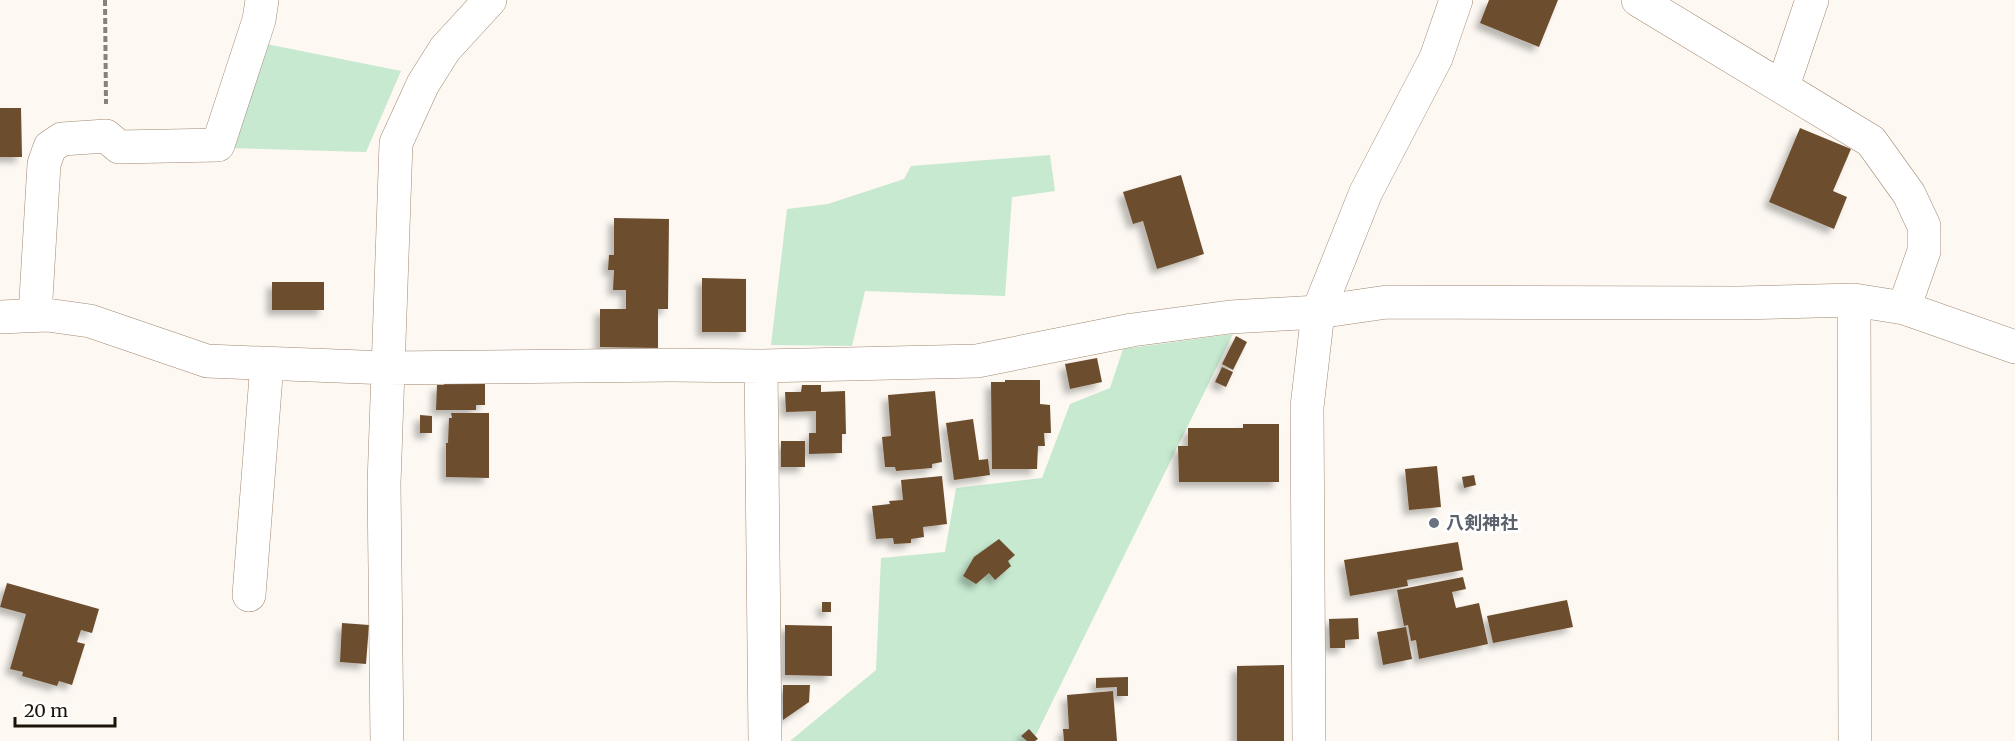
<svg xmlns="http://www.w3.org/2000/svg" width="2015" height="741" font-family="Merriweather,'Noto Sans JP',serif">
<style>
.green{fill:#c6e9d0}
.building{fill:#6c4e2e;filter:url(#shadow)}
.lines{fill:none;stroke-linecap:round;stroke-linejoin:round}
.minor-casing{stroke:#a18870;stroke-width:34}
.path{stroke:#888179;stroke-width:4;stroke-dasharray:6 3;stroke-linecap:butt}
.minor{stroke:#fff;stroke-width:33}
.worship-dot{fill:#6b7280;stroke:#fff;stroke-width:2}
.labels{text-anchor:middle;stroke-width:6;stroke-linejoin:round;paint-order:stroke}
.worship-label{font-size:18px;font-weight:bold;fill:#5b616d;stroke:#fff;text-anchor:start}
</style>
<defs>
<filter id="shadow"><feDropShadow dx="-5.5" dy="5.5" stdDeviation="3" flood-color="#0004"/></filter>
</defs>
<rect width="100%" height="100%" fill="#fdf8f2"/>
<path class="green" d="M247,40L401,71L366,152L226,148Z
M1050,155L1055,191L1012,197L1005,296L865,291L852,346L771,345L787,209L828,204L904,179L911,166Z
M1233,334L1033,741H790L876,670L881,558L945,552L956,488L1042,478L1070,404L1110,388L1123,349Z"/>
<path class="building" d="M1489,0H1558L1539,47L1480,23Z
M0,108H21L22,157H0Z
M1800,128L1851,149L1833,191L1847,197L1834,229L1769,202Z
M1181,175L1204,254L1157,269L1143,221L1133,224L1123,192Z
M614,218L669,219L668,309H658V348L600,347V309H626V290H613L614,270H608L609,255H614Z
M702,278L746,279V332H702Z
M272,282H324V310H272Z
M1236,336L1247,342L1233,370L1222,364Z
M1097,358L1102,382L1070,389L1065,364Z
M1222,367L1233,372L1226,387L1215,382Z
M1005,380H1040V404L1050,405L1051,433H1044L1045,446H1038L1037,469H992L991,382H1005Z
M444,381L485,382V405H476V410H436L437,385H444Z
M802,385H821V392L845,391L846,434H842V453L809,454V433H816V411L786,412L785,392H801Z
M935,391L942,462L932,464V468L896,471L895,467H885L882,437L891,436L888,395Z
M451,413H489V478L446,477V443H448L449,418H452Z
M420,415L432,416V433H420Z
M973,419L979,460L988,459L990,475L954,480L946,423Z
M1243,424H1279V482H1179L1178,446H1188V428H1243Z
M781,441H805V467H781Z
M1437,466L1441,507L1409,510L1405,469Z
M1474,475L1476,485L1464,488L1462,477Z
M942,476L947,524L923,527L924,537L911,539V543L894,544L893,538L876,539L872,506L890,504L889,501L903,500L901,480Z
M999,539L1015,555L1008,561L1011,566L995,580L989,573L976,584L963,576L974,557Z
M1458,542L1463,570L1407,580L1408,586L1350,596L1344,560Z
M1463,577L1466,589L1452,592L1456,608L1479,603L1488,644L1419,659L1416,640L1411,641L1408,625L1404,626L1397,590Z
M7,583L99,609L92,633L81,630L77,642L85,644L72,685L59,681L57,686L22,676L23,672L10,669L26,614L0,607Z
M1567,600L1573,627L1493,643L1487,616Z
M822,602H831V612H822Z
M1358,618L1359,639L1345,640V648H1330L1329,619Z
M342,623L369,625L366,664L340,662Z
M785,625L832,626V676L785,675Z
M1406,627L1412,659L1383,665L1377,632Z
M1284,665V741H1237V666Z
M1128,677V696H1117V687L1096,688V678Z
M783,685H810L809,702L783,720Z
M1113,691L1117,741H1064L1063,729H1069L1067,695Z
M1029,729L1038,739L1035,741H1027L1021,736Z"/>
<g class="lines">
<defs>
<path id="minor" d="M1638,0L1871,141L1909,194L1924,226V251L1904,308
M1783,86L1812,0
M1854,300L1855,741
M35,316L44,164L50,147L62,139L106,136L119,147L218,145L259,20L262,0
M0,317L47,315L90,321L207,361L388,368L671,365L761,366L977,361L1132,330L1230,317L1318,312L1387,302L1739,303L1854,300L1904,308L2015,347
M761,366L765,741
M249,595L267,363
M387,741L384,484L396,143L423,84L445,49L490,0
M1309,741L1307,407L1318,312L1366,192L1436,58L1456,0"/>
</defs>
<use href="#minor" class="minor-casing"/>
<path class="path" d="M105,0L106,104"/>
<use href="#minor" class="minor"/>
</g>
<circle class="worship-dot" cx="1434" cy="523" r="6"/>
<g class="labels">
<g class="worship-label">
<text x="1446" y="529">八剣神社</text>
</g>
</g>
<path d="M15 717v9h100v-9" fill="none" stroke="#1c1309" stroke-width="3"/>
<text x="24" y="717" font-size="18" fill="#1c1309" stroke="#ffffff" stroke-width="4.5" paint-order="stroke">20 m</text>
</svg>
